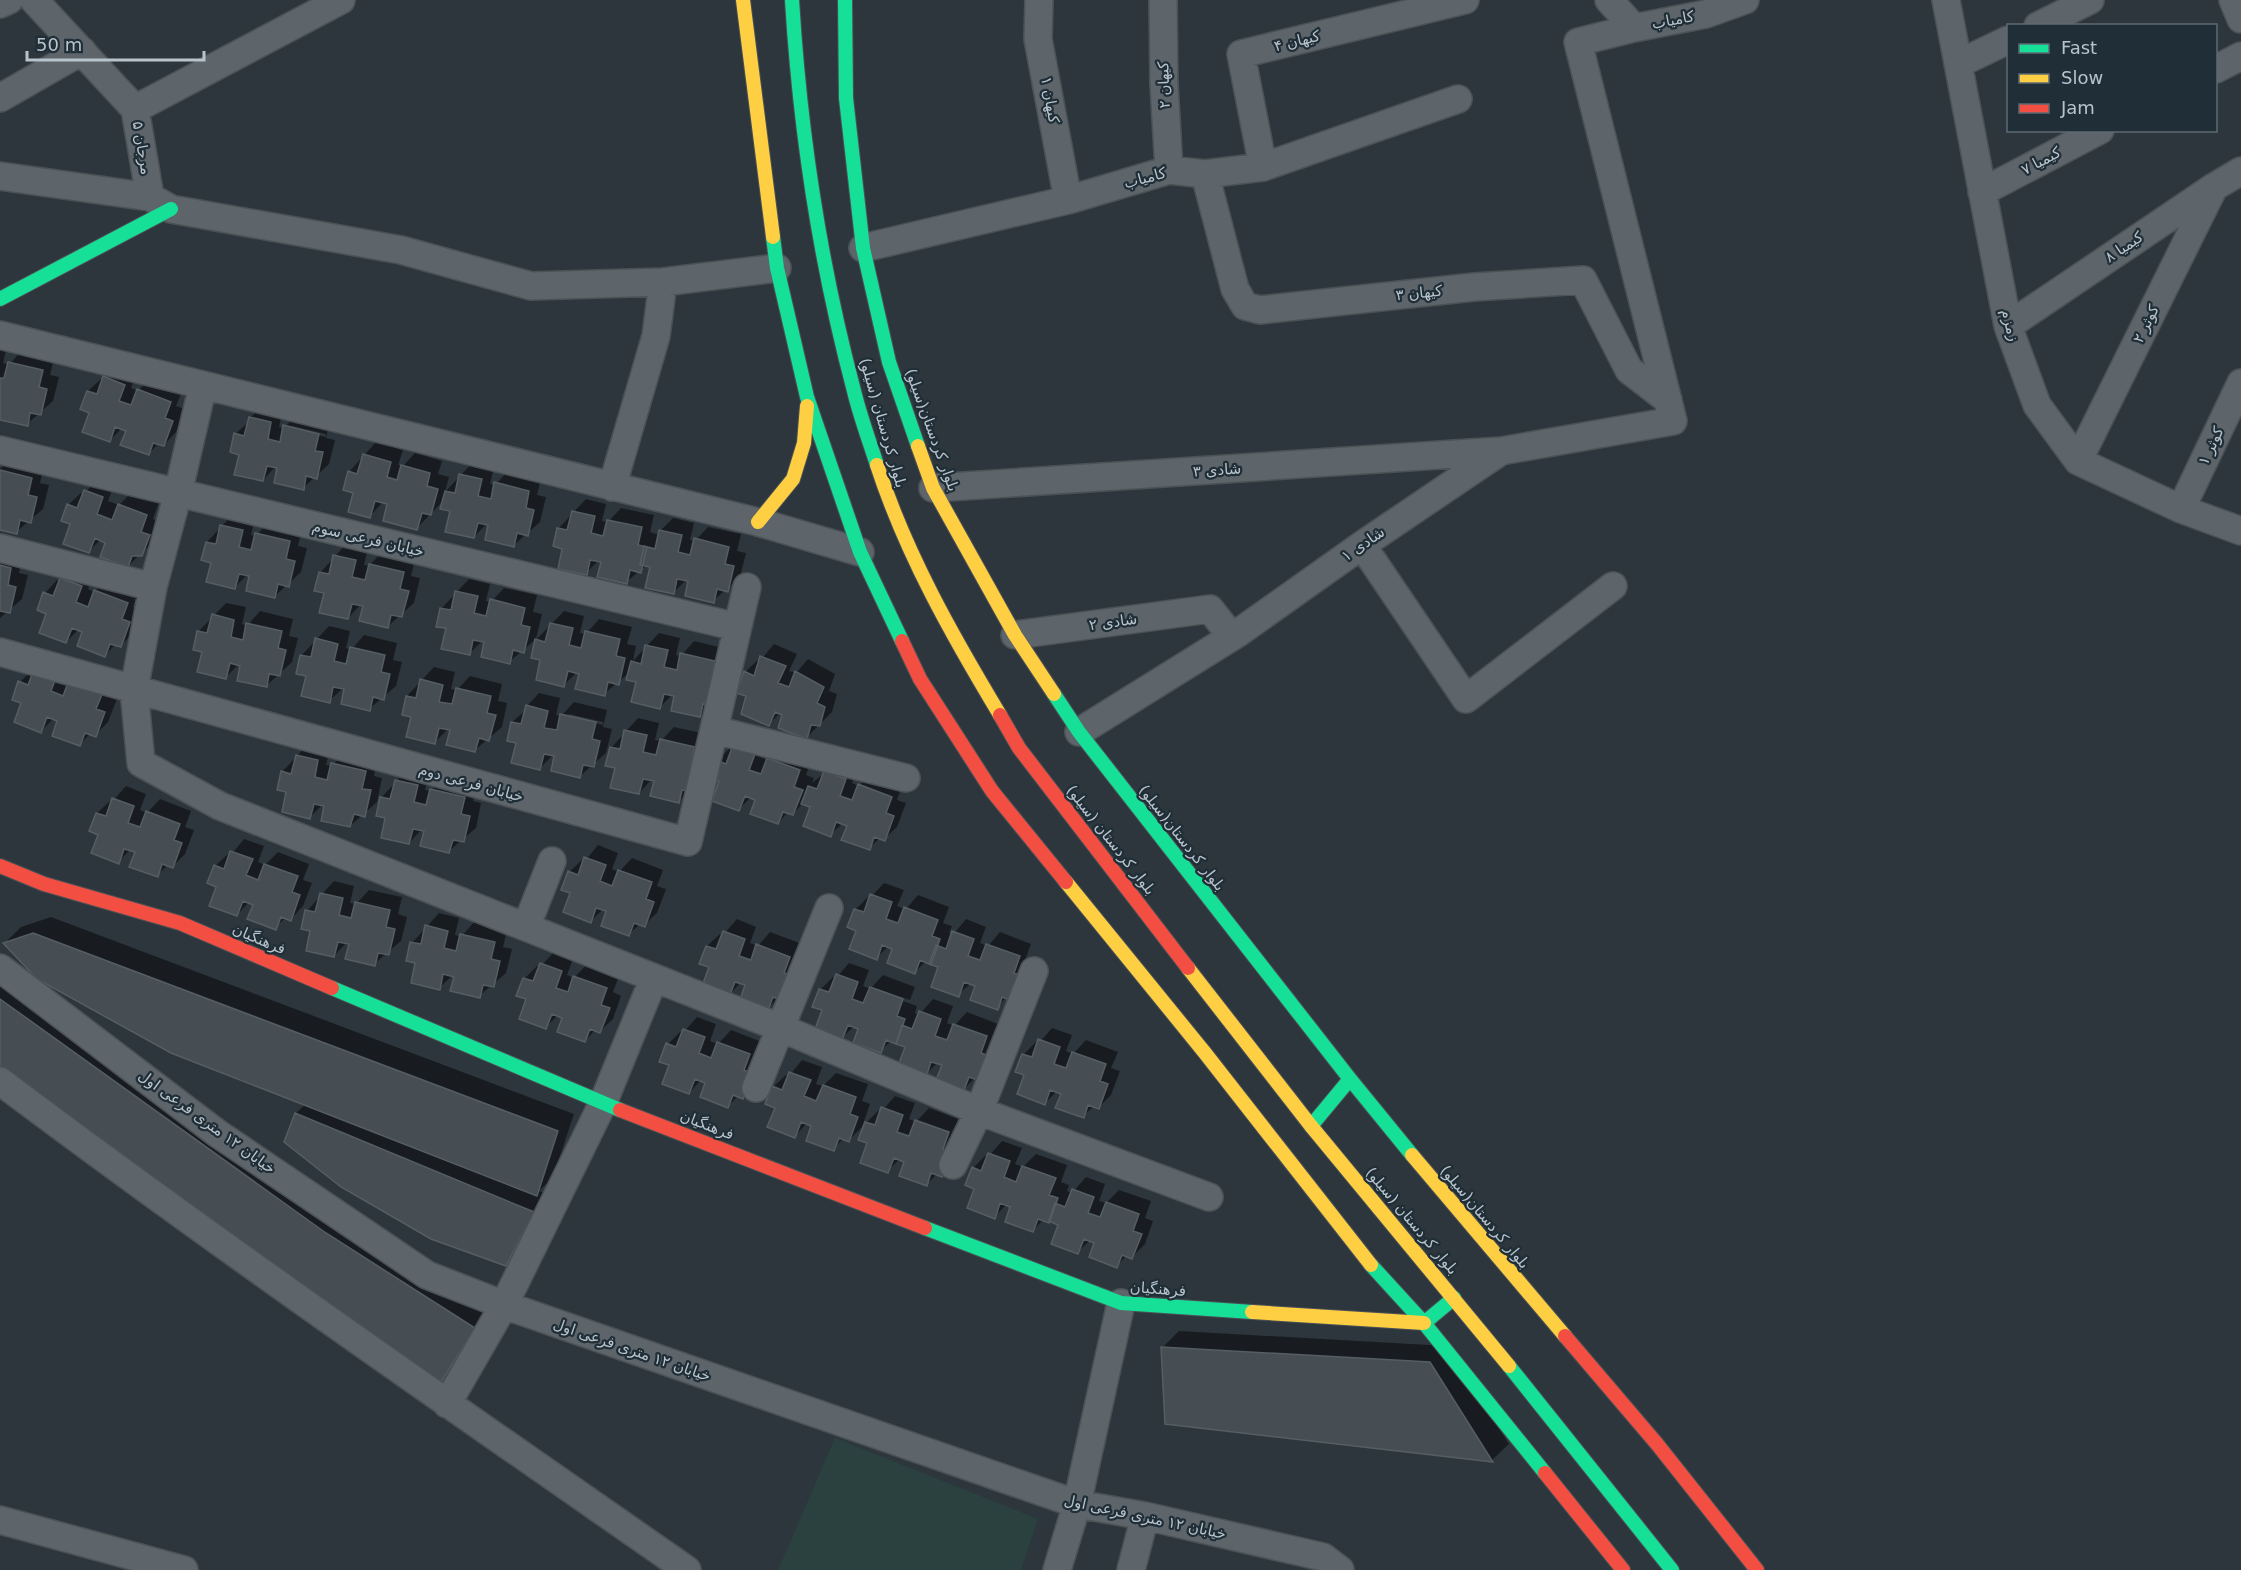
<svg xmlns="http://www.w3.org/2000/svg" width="2241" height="1570" font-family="'DejaVu Sans','Noto Sans Arabic',sans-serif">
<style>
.green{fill:#2a4140}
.shadow{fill:#0007;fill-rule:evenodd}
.building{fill:#464e53;stroke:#555e63;stroke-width:1.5}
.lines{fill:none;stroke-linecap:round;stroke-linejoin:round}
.street-casing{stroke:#4b5256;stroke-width:30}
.fast-casing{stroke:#4b5256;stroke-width:16}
.slow-casing{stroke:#4b5256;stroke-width:16}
.jam-casing{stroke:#4b5256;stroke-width:16}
.street{stroke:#5d646a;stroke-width:27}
.fast{stroke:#16e098;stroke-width:14}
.slow{stroke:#ffcf43;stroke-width:14}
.jam{stroke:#f24e42;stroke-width:14}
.labels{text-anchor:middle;stroke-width:4.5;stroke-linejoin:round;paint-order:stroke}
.street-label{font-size:15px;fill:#b8c3cc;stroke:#202e37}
</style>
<rect width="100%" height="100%" fill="#2d363c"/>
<path class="green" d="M835,1438L1038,1519L1021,1570H778Z"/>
<path class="shadow" d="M0,345L7,346L3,363L9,365L22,350L54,358L50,375L59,377L53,401L27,424L0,418Z
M117,364L137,372L131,388L138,391L151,377L183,389L176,406L185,409L176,432L164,445L159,443L148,454L128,430L122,428L110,440L91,412L88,391L101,379L104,380Z
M263,405L283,410L279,427L284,428L297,414L330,421L326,438L335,440L329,464L303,488L276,466L263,480L241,453L235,434L249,422L250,418ZM292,426L326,434V437L292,429Z
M376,442L403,450L398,465L403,466L415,453L442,461L438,474L449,477L445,492L473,462L494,467L490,484L495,485L508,471L541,478L537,495L546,497L540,522L514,545L487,523L474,537L444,500L417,528L389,503L383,502L370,516L355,492L349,472Z
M11,458L44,466L40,483L49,485L43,509L16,532L0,528V469Z
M98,478L114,485L108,501L119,505L132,492L159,502L153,519L161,522L154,541L128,566L107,542L101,539L89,551L72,523L68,505L81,493L84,494Z
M586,499L606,504L602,521L608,522L621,508L654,515L650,532L659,535L660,531L673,518L694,523L690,540L695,541L708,527L741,534L737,551L746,553L740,577L713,601L687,579L673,593L651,566L647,565L626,582L599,560L586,573L564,548L555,545L559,528Z
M234,513L255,518L251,535L256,536L269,521L302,529L298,546L307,548L301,572L275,596L248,574L235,587L213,562L207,542Z
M347,543L368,548L364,565L369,566L382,552L415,559L411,576L420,578L414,603L388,626L364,605L361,604L348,618L326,591L320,573Z
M0,550L23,556L19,573L28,575L22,599L0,618Z
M74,566L94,573L88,589L94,592L108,579L139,590L133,607L142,610L133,633L120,646L116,644L105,655L84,631L79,629L66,642L48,613L45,593L57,580L60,582Z
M469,579L490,584L486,601L491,602L504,588L537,595L533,612L542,614L536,639L509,662L486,641L483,640L469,654L447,627L442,608Z
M226,603L246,607L242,624L247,626L260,611L293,619L289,636L298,638L292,662L266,686L239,664L226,677L204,651L198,632Z
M564,611L584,616L580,633L586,634L599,619L632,627L627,644L636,646L633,661L659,633L680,638L676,655L681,656L694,641L727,649L711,704L700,716L673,694L660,707L630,672L604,694L577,672L564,685L542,659L536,640Z
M329,626L350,631L346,648L351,650L364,635L397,643L393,660L402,662L396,686L369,709L346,688H343L329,701L307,675L302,655Z
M774,644L797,654L789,671L796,673L808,659L835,674L829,691L837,694L832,712L807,737L780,713L768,725L748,695L745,672L758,660L760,661Z
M434,667L455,672L451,689L457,690L470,676L502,684L498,701L507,703L502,727L475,750L448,729L435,742L413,716L407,696Z
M32,670L114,679L108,696L117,699L108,722L95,735L91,733L80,744L59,720L54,718L41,731L23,702L20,682Z
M539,693L560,698L556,715L561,716L574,702L607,710L603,727L612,729L606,753L580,776L553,755L540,768L518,742L512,722L526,710L527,706ZM569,714L603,722V725L569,717Z
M638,718L659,723L655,740L661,741L674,727L706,734L690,790L679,801L655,780L652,779L639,793L617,767L611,748Z
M766,741L760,757L767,760L781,747L812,758L806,775L814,778L812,783L826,772L858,767L852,783L859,786L872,772L903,784L897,800L906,803L897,827L884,839L880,838L869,848L849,825L843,823L830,835L812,806L803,803L793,814L788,812L778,823L757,799L751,797L739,809L721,780L718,760L730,748L733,749Z
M309,743L330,748L326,765L332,766L345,752L377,759L374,776L382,778L377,802L350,826L323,804L310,817L288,791L282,772Z
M409,768L429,773L425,790L431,791L444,777L476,784L473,801L481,803L476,828L449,851L426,830L422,829L409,843L387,816L381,798Z
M126,786L146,794L140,810L147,813L160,799L191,811L185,827L194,830L185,854L172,867L168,865L157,875L136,851L131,849L118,862L100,834L97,813L110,801L112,802Z
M244,839L264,846L258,862L265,865L278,852L309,864L303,880L312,883L303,906L291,919L286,917L275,928L255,904L249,902L237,915L218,886L215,866L228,854L231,855Z
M598,845L618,853L612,869L619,872L632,858L663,870L657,886L666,889L657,913L644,925L640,924L629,934L608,911L603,909L591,921L572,892L569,872L582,860L585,861Z
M334,881L354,886L350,903L356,904L369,890L402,897L398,914L407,917L401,941L374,964L351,943L347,942L334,956L312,930L307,911Z
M884,883L904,890L897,906L906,909L918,895L949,907L943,923L952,926L949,933L953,935L966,919L986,927L980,943L988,946L1000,932L1031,944L1025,960L1034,963L997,1008L977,985L971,983L958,995L940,966L926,961L915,972L894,948L889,946L876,958L858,930L855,910L868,897L870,898Z
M439,913L459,918L455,935L461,937L474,922L507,930L503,947L512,949L506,973L479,996L453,975L439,988L417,962L412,943Z
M51,917L574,1114L553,1177L539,1191L549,1195L523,1247L506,1264L286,1142L296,1113L306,1104L5,943L21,927Z
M737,919L756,927L750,943L758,946L770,932L802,944L778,998L767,1009L747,984L741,982L729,995L710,967L707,946L720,934L723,935Z
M554,952L573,959L567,975L574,978L587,964L619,976L613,992L621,996L613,1019L600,1031L595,1030L585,1041L564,1017L558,1015L546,1027L528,998L524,979L537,966L540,967Z
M849,963L869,970L863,986L870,989L883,975L915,987L910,1000L875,988V991L917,1006L915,1013L919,1015L933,999L953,1006L947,1023L954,1026L967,1012L998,1024L992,1040L1001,1043L975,1078L964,1089L943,1064L938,1062L925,1075L907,1046L891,1041L880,1051L860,1028L854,1026L842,1038L824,1009L820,990L833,977L836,978Z
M0,970L491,1310L455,1368L438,1385L0,1065Z
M697,1017L716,1024L710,1041L718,1044L731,1030L762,1042L756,1085L743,1097L738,1096L728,1106L707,1083L701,1080L689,1093L671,1064L668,1044L680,1032L683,1033Z
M1052,1028L1072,1035L1066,1051L1073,1054L1086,1040L1118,1052L1111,1068L1120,1071L1111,1095L1099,1107L1094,1106L1083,1116L1063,1093L1057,1091L1045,1103L1026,1074L1023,1055L1036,1042L1039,1043Z
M802,1060L822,1067L816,1084L823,1086L836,1073L868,1084L862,1101L870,1104L862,1127L879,1110L882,1111L895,1096L915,1103L909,1119L916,1122L929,1108L961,1120L937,1174L926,1185L906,1161L900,1159L887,1171L869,1142L866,1123L849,1140L844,1138L833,1149L813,1125L807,1123L795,1136L777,1107L773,1087L786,1075L789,1076Z
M1002,1141L1022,1148L1015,1164L1023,1167L1036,1154L1067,1165L1061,1182L1069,1185L1067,1191L1072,1193L1086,1177L1105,1184L1099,1201L1106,1203L1119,1190L1151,1201L1145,1218L1153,1221L1145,1244L1132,1257L1127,1255L1117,1266L1096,1242L1090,1240L1078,1252L1060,1224L1044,1219L1033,1230L1012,1206L1007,1204L994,1217L976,1188L973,1168L985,1156L988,1157Z
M1179,1331L1447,1346L1509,1444L1492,1460L1167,1423L1162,1348Z"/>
<path class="building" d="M8,362L43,370L39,387L47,389L41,415L30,413L28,426L0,420V378H4Z
M103,376L125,385L119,401L131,405L137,389L171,402L165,418L173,421L164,446L153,443L149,455L120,445L126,431L115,427L110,442L82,432L89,413L80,409L87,391L97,394Z
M249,417L271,422L268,439L280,442L283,425L319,434L315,451L323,452L317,479L306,476L304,490L274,483L277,468L267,466L263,481L234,475L239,455L230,452L234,433L244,436Z
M363,454L391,462L387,477L397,480L401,465L430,473L427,486L438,489L431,515L422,513L417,530L383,521L387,504L375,501L370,518L348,512L353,493L343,490L348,471L357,474Z
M0,470L32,478L28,495L37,497L31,523L20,520L17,534L0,530Z
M459,474L482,479L478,496L491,499L494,482L529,491L526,508L534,510L528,536L517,533L514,547L485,540L488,525L478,523L474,538L445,532L450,511L440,509L445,491L455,493Z
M84,490L103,497L97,514L112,520L118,504L147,515L141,532L150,535L142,556H132L128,567L100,557L105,543L95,538L89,553L63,544L70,524L61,521L67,504L77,508Z
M572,511L595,516L591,533L603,536L607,520L642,527L638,545L647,547L641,573L630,570L627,584L597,577L601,562L590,560L587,575L558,569L562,549L553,546L557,528L567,530Z
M220,525L243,530L239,547L251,550L255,533L290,541L286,559L295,561L289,587L278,584L275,598L246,591L249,576L239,574L235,589L206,582L211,563L201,560L206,542L216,544Z
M659,530L682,535L678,552L690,555L694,538L729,547L725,564L734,566L728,592L717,589L714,603L685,596L688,581L677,579L674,594L645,588L650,567L640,565L644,546L655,549Z
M333,555L356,560L352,577L365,580L369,564L404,572L400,589L409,591L402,617L391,615L388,628L359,621L363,606L352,604L348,619L319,613L324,593L314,591L319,572L329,574Z
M0,565L11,568L8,585L16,587L10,613L0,611Z
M60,578L82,586L76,602L88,607L94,590L128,603L122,619L130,622L121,647L110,644L105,657L77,646L82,632L72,628L66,643L39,633L46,614L37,610L43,592L53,596Z
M455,591L478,596L474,613L486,616L490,599L525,608L521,625L530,627L524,653L513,650L510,664L481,657L484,642L473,640L470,655L441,649L446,628L436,627L440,608L451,610Z
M212,614L234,620L231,637L243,640L246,623L282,631L278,648L286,650L280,676L269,674L267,687L237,681L240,666L230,663L226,679L197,672L202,652L193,650L197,631L207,633Z
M550,623L573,628L569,645L581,648L585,631L620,639L616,656L625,658L619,685L608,682L605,696L575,689L579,674L568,671L564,687L536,680L540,660L531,658L535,639L545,642Z
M315,638L338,644L334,661L346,664L350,647L385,655L381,672L390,674L384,700L373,697L370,711L341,704L344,689L333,687L330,703L301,696L306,676L296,674L300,655L311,657Z
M645,645L668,650L664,667L677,670L680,653L715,661L712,678L720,680L714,707L703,704L700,717L671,711L674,696L664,694L660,709L631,702L636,682L626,680L631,661L641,664Z
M760,656L786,666L778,683L789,687L795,671L824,687L817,703L825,707L820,726L811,725L807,739L778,728L782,715L775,712L769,726L741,714L746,696L736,693L744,671L754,676Z
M35,667L57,675L51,691L63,696L69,680L103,692L96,709L105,712L96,737L85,733L80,746L52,736L57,721L47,717L41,733L14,722L21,703L12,700L18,681L28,685Z
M420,679L443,685L439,702L452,704L456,688L491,696L487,713L496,715L489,741L479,738L475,752L446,745L450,730L439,728L435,744L406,737L411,717L402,715L406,696L416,698Z
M526,705L548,711L544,728L557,730L560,714L596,722L592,739L600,741L594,767L583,765L580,778L551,771L554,756L544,754L540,770L511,763L516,743L507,741L511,722L521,724Z
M624,730L647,735L643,752L656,755L660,739L695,747L691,764L699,766L693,792L682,790L679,803L650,796L654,781L643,779L639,794L610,788L615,768L605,766L610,747L620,749Z
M733,745L755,754L749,770L761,774L767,758L800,770L794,787L803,790L793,815L783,812L778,824L750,814L755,800L745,796L739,811L712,801L719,781L709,778L716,760L726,764Z
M296,755L318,760L315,777L327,780L331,763L366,771L362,789L371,790L365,817L354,814L350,827L321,821L324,806L314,804L310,819L282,812L286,792L277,790L281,771L291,774Z
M824,771L846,779L840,796L852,800L858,784L892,797L886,813L894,816L885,841L874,837L870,850L841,840L847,826L836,822L831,837L803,826L810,807L801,804L808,786L817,789Z
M395,780L418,785L414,802L426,805L430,789L465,797L461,814L470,816L464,842L453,840L449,853L420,846L424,831L413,829L409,844L381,838L385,818L376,816L380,797L390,799Z
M112,798L134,806L128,823L140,827L146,811L180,824L174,840L182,843L173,868L162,864L158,877L129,867L135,852L124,849L119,864L91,853L98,835L89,831L96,813L106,816Z
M230,851L253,859L246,875L258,880L264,864L298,876L292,892L300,895L291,921L281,917L276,930L247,919L253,905L243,901L237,916L209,906L216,887L207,883L214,865L224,869Z
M584,857L606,865L600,881L612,886L618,870L652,882L646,899L654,902L645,927L634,923L629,936L601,926L606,911L596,908L591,923L563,912L570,893L561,890L568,871L578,875Z
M320,893L343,898L339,915L351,918L355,902L390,910L386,927L395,929L389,955L378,953L375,966L345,959L349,944L338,942L334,957L306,951L310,931L301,929L305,910L315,912Z
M870,894L892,902L886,919L898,923L904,907L938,920L932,936L940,939L931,965L920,960L915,974L887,963L892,949L882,945L877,960L849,949L856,931L847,927L854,909L864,912Z
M425,925L448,931L444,948L456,951L460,934L495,942L491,959L500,961L494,987L483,985L480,998L450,991L454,977L443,974L440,990L411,983L415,963L406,961L410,942L421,944Z
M723,931L745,939L739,956L751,960L756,944L790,957L784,973L793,976L783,1001L773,997L768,1010L740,1000L745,985L735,982L729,997L702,986L709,967L699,964L706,946L716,949Z
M952,931L974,939L968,956L980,960L986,944L1020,956L1014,973L1022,976L1013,1001L1002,997L998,1010L970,1000L975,986L964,982L959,997L931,987L938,967L929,964L936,945L946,949Z
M33,933L558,1131L537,1196L171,1053L37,979L3,943Z
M540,963L562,971L556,988L568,992L573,976L607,988L601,1005L610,1008L600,1033L590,1029L585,1042L557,1032L562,1018L552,1014L546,1029L519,1019L526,999L516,996L523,978L533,981Z
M836,974L858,982L852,999L863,1003L870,987L903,999L897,1016L905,1019L896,1044L886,1040L881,1053L853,1043L858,1029L848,1025L842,1040L815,1029L822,1010L812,1007L819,989L829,992Z
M0,999L326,1233L475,1328L438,1387L0,1067Z
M919,1011L941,1019L935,1036L947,1040L953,1024L987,1036L981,1053L989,1056L980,1081L969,1077L964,1090L936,1080L942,1065L931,1062L926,1077L898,1066L905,1047L896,1044L902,1025L912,1029Z
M683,1029L705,1037L699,1053L711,1058L717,1042L750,1054L744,1070L753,1074L743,1099L733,1095L728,1108L700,1097L705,1083L695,1079L689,1094L662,1084L669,1065L659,1062L666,1043L676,1047Z
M1038,1039L1060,1047L1054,1064L1066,1068L1072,1052L1106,1064L1100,1081L1108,1084L1099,1109L1088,1105L1084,1118L1055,1108L1061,1094L1050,1090L1045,1105L1017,1094L1024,1075L1015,1072L1022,1054L1032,1057Z
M789,1072L811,1080L804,1096L816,1101L823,1085L856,1097L850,1114L858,1117L849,1142L839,1138L834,1151L806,1141L811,1126L801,1122L795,1138L767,1127L775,1108L765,1104L772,1086L782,1090Z
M881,1107L903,1115L897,1132L909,1136L915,1120L949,1132L943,1149L951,1152L942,1177L931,1173L927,1186L899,1176L904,1162L894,1158L888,1173L860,1163L867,1143L858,1140L865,1122L875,1125Z
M295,1113L534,1212L506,1266L431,1239L341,1187L284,1142Z
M988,1153L1010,1161L1004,1177L1016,1182L1022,1166L1056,1178L1049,1195L1058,1198L1049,1223L1038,1219L1033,1232L1005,1222L1010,1207L1000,1203L995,1219L967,1208L974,1189L965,1185L972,1167L981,1171Z
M1072,1189L1094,1197L1088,1213L1100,1217L1106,1202L1139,1214L1133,1231L1142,1234L1132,1259L1122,1255L1117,1268L1089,1257L1094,1243L1084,1239L1078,1254L1051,1244L1058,1225L1049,1221L1055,1203L1065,1207Z
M1161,1347L1430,1362L1493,1462L1165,1424Z"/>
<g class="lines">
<defs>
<path id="street" d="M34,0L135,109
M1039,0L1038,39L1068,200
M1163,0L1164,84L1169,170
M1609,0L1634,28
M1946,0L2008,326L2037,405L2078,461L2181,509L2241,531
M2233,0L2241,19
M0,4L9,0
M2038,26L2090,0
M1958,64L2008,40
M2216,69L2241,56
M0,98L82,51
M1263,167L1241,54L1465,0
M1205,174L1235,289L1245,306L1260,310L1474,287L1583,280L1629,370L1668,400
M0,176L150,197L135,109L341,0
M1982,192L2100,130
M150,197L171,209L401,250L531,286L663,282L777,268
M863,248L1068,200L1169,170L1205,174L1263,167L1458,99
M2008,326L2214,187L2241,171
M0,335L758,522L860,552
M203,385L178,493L153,587L134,690L141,763L220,806L781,1028L979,1111L1209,1197
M0,450L737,627
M2078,461L2214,187
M612,487L656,336L663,282
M933,488L1501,451
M2181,509L2241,383
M1362,545L1466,699L1613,586
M0,548L153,587
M1015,635L1210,609L1232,637
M0,652L688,842L747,587
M715,730L906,778
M1079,732L1238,633L1362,545L1501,451L1673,421L1578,42L1634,28L1706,14L1745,0
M526,927L552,861
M0,968L217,1133L427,1275L504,1305L1077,1504L1145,1516L1323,1557L1340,1570
M0,1081C225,1250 456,1409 687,1570
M756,1088L829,908
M953,1165L979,1111L1034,971
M447,1404L504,1305L603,1103L654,978
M0,1520L184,1570
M1057,1570L1077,1504L1121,1303
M1131,1570L1145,1516"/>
<path id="fast" d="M792,0C800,132 820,263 854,391C860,416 869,440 877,465
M845,0L846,98L863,248L889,362L918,446
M773,237L777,268L807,397L860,552L902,641
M0,299L171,209
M1054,694L1079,732L1350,1079L1412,1155
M332,988L620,1110
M1311,1126L1350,1079
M925,1228L1121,1303L1252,1312
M1371,1265L1424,1323L1545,1473
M1424,1323L1454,1298
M1509,1366L1672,1570"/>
<path id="slow" d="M743,0L773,237
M918,446L933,488L1015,635L1054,694
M877,465C906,554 952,635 1000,715
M758,522L793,479L804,443L807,406
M1066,882L1205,1053L1371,1265
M1188,968L1311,1126L1509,1366
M1412,1155L1565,1336
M1252,1312L1424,1323"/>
<path id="jam" d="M902,641L920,679L992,791L1066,882
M1000,715L1019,748L1188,968
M0,866L44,884L180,923L332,988
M620,1110L925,1228
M1565,1336L1657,1444L1757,1570
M1545,1473L1623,1570"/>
</defs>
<use href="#street" class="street-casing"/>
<use href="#fast" class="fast-casing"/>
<use href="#slow" class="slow-casing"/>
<use href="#jam" class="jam-casing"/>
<use href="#street" class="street"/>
<use href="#fast" class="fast"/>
<use href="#slow" class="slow"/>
<use href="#jam" class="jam"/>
</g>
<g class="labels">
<g class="street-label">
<text transform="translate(1673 20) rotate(-11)" y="5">کامیاب</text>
<text transform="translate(1297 41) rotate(-14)" y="5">کیهان ۴</text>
<text transform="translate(1164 85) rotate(-92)" y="5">کیهان ۲</text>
<text transform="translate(1050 100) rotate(80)" y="5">کیهان ۱</text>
<text transform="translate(142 148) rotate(80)" y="5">مرجان ۵</text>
<text transform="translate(2041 161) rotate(-28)" y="5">کیمیا ۷</text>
<text transform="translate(1145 178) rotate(-15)" y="5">کامیاب</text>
<text transform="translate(2124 247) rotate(-34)" y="5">کیمیا ۸</text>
<text transform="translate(1419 293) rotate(-6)" y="5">کیهان ۳</text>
<text transform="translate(2146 324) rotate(-64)" y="5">کوثر ۲</text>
<text transform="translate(2010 325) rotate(74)" y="5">زمزم</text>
<text transform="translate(883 423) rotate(74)" y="5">بلوار کردستان (سیلو)</text>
<text transform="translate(932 430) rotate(70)" y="5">بلوار کردستان(سیلو)</text>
<text transform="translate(2211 446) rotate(-65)" y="5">کوثر ۱</text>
<text transform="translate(1217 470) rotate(-4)" y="5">شادی ۳</text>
<text transform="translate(368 539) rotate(13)" y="5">خیابان فرعی سوم</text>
<text transform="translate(1363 544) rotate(-35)" y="5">شادی ۱</text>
<text transform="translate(1113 622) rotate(-8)" y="5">شادی ۲</text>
<text transform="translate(471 783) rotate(15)" y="5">خیابان فرعی دوم</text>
<text transform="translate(1182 838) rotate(52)" y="5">بلوار کردستان(سیلو)</text>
<text transform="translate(1111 840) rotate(52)" y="5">بلوار کردستان (سیلو)</text>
<text transform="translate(259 939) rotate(23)" y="5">فرهنگیان</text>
<text transform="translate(207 1122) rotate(36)" y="5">خیابان ۱۲ متری فرعی اول</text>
<text transform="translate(707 1125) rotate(21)" y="5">فرهنگیان</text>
<text transform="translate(1485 1217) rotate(50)" y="5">بلوار کردستان(سیلو)</text>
<text transform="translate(1412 1221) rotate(50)" y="5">بلوار کردستان (سیلو)</text>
<text transform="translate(1158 1289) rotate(4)" y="5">فرهنگیان</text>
<text transform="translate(632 1350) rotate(19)" y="5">خیابان ۱۲ متری فرعی اول</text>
<text transform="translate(1145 1517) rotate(12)" y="5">خیابان ۱۲ متری فرعی اول</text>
</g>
</g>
<rect x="2007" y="24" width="210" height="108" fill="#202e37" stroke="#5d6a73" stroke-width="1.5"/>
<rect x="2019" y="44" width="30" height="9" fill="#16e098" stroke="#5d6a73" stroke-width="1.5"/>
<text x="2061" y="54" font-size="18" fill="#b8c3cc">Fast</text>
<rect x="2019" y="74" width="30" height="9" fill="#ffcf43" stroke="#5d6a73" stroke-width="1.5"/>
<text x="2061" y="84" font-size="18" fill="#b8c3cc">Slow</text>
<rect x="2019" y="104" width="30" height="9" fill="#f24e42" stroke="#5d6a73" stroke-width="1.5"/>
<text x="2061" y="114" font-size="18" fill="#b8c3cc">Jam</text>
<path d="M27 51v9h177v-9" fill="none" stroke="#b8c3cc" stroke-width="3"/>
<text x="36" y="51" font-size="18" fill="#b8c3cc" stroke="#202e37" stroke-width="4.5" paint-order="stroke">50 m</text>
</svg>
